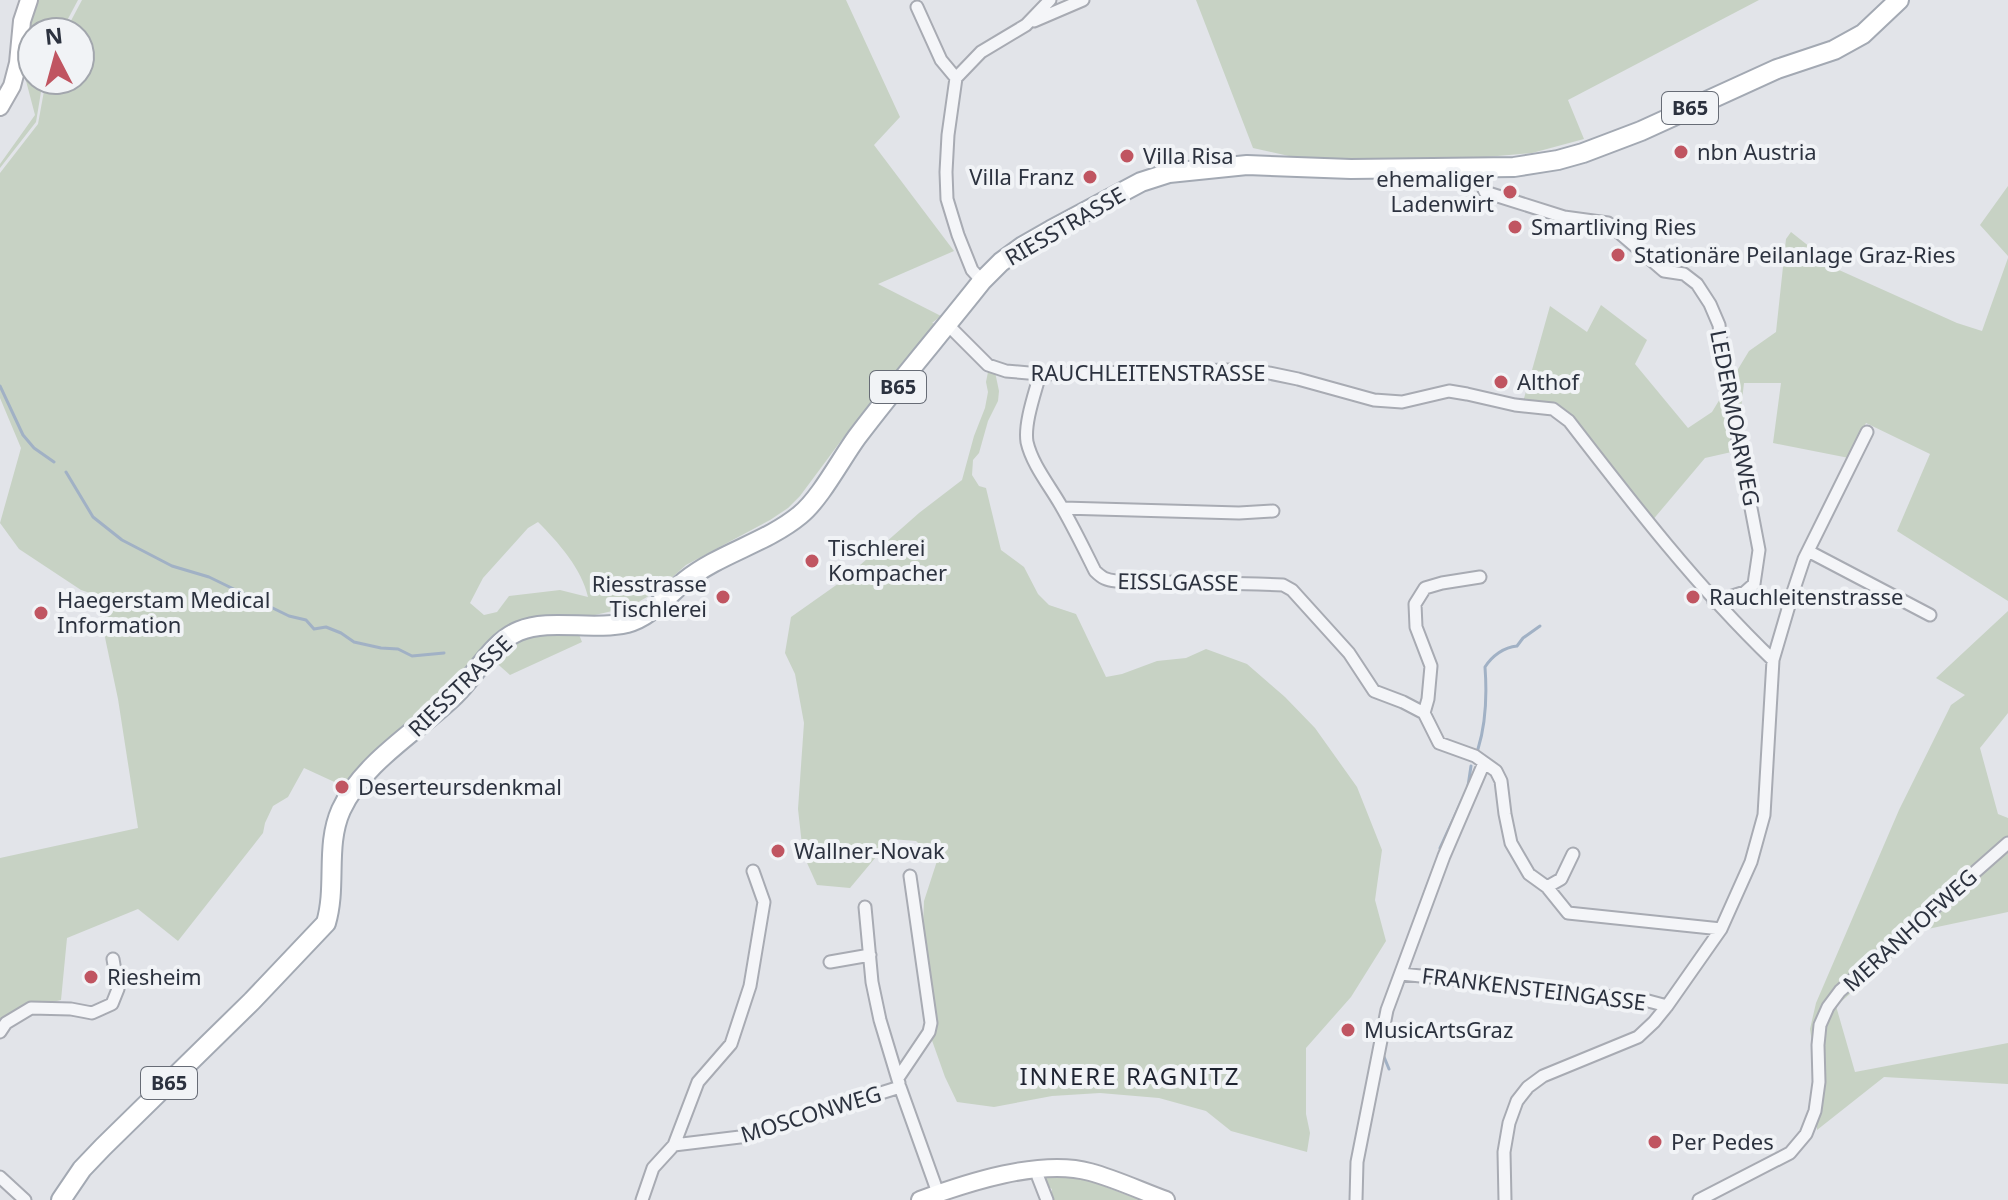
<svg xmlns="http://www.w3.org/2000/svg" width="2008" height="1200" font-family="'Noto Sans',sans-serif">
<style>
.green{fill:#c7d2c4;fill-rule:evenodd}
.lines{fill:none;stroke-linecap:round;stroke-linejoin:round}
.stream{stroke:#a1b1c5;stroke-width:3}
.street-casing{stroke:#a8abb3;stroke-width:15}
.secondary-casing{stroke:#a8abb3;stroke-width:20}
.primary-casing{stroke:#a3a9b3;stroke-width:22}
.street{stroke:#f4f5f8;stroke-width:11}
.secondary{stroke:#fff;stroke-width:16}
.primary{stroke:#fff;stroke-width:18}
.poi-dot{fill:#c05561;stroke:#f1f3f6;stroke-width:3}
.labels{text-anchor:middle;stroke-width:8;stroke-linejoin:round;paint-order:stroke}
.shield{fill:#f1f3f6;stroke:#676c76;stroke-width:2}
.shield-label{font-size:20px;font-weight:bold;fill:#2c323f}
.poi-label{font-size:22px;fill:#2c323f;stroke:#f1f3f6;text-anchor:start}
.street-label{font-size:22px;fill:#2c323f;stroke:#f1f3f6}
.neighbourhood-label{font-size:24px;letter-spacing:2px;fill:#1e2330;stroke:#f1f3f6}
</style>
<rect width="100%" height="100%" fill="#e2e4e9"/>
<path class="green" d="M34,0H78L61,32H32V80H43L36,122L0,168V164L35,115L25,77L31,8Z
M82,0H846L900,117L874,145L954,251L878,284L941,316L932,323L937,324L852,426L800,496L788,508L770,520L686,565L657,591L630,607L503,636L438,701L372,756L346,784L341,785L304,768L288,797L273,806L265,823L263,833L178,941L138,909L67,938L61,1000L24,1009L0,1033V858L138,828L118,699L96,595L81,590L19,549L0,523L21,448L0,398V173L38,124L46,80H80V32H65ZM538,522C558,542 582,569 588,597L560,590L509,596L497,612L484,615L470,603L483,578L528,528Z
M1196,0H1759L1568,100L1584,139L1532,153L1475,158L1376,162L1289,156L1253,148Z
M2008,186V256L1980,225Z
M1791,232L1839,270L1957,323L1982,331L2008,258V601L1897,531L1930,454L1866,423L1849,458L1773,443L1781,383H1744L1736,451L1705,458L1651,522L1571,417L1523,402L1550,306L1587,332L1601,305L1647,340L1635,364L1688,428L1712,412L1749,351L1776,332L1786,239Z
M988,372H995L999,391L998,401L988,421L979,453L973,460L972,475L979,486L986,488L1001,550L1024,567L1038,594L1049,605L1076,614L1106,677L1122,674L1157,661L1186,658L1206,649L1247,664L1285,697L1315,728L1357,787L1382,850L1375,900L1386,941L1351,997L1306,1048V1114L1310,1133L1307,1152L1231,1131L1206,1111L1159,1098L1100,1093L1052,1096L994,1107L957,1102L945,1077L929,1032L930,979L923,925L924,901L937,861L916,841L891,839L850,888L817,885L803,854L798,809L804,723L795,674L785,653L791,617L842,581L919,513L962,480L974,436L985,408L988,392L986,382Z
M2008,611V713L1980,748L1998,814L2008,818V912L1923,930L1836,1006L1855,1072L2008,1043V1084L1884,1077L1817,1130L1816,1069L1810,1029L1816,1003L1899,810L1951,705L1965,695L1936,678Z
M578,632L582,642L510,675L492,659L526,635Z
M1052,1175L1082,1178L1140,1200H1051L1052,1189C1047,1186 1045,1184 1046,1177Z"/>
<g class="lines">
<path class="stream" d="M0,386L23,435L34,448L54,462
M66,472L93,517L122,540L172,566L209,577L289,616L306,620L314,629L326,627L341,633L354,642L381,648L398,649L412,656L444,653
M1478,749C1486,723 1487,694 1485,667C1492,656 1504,647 1517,646L1523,638L1540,626
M1468,786L1471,766
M1440,848L1462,800
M1424,894L1437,860
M1382,1052L1389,1069"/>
<defs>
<path id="street" d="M917,7L941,60L956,78
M1034,21L1083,0
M1476,169L1485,192L1564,217L1608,223L1664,271L1684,274L1697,284L1710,304L1719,325L1724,367L1759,550L1754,584L1745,592L1714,602
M982,281L972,270L958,235L947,199L946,172L948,135L956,78L981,52L1026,25L1050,0
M948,325L988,365L1006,371L1040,374L1232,370L1264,372L1298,379L1374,400L1402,402L1449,391L1467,394L1515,405L1553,409L1569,421C1633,504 1697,587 1773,660
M1040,374C1035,393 1024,423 1027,442C1032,464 1049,485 1060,504C1073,526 1084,549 1095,571C1102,578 1106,580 1116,581L1258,584L1283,585L1292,590L1349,653L1374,691L1403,702L1424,713L1439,743L1475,756L1496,771L1501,781L1505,814L1511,843L1529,874L1547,887L1568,913L1721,929
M1063,508L1239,513L1273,511
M1808,551L1930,615
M1424,713L1428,699L1431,666L1416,627L1415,604L1425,588L1442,583L1480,577
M1547,887L1561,879L1573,854
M865,907L872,982L880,1020L899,1083
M830,962L870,955
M1401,974L1528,987L1584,995L1637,998L1667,1006
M0,1032L6,1023L31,1008L71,1009L92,1013L112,1004L118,989L113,959
M898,1078L929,1032L931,1023L910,876
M674,1145L740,1137L900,1087L938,1193
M1037,1170L1038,1177L1047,1200
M0,1177L25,1200
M642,1200L653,1168L674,1145L698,1082L731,1044L750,986L764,902L753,871
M1356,1200L1357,1162L1387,1010L1444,856L1484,763
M1505,1200L1504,1152L1509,1123L1517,1101L1528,1087L1543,1076L1638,1037L1654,1022L1667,1006L1721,929L1751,862L1764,815L1773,660L1793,592L1804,559L1867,432
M1699,1200L1790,1153L1806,1134L1815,1111L1819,1082L1818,1045L1820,1025L1828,1007L1840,991L2008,843"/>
<path id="secondary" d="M0,107L12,86L18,63L22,21L29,0
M920,1200C966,1183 1041,1158 1090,1172C1116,1179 1141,1191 1166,1200"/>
<path id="primary" d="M61,1200L82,1169L103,1147L252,1001L326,923C337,886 325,846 341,810C363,762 418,731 455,695C476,675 492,642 519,631C549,618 593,631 627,623C650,617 667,596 685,581C720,553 766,543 800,515C820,499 841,459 857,437C897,384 941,333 982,281L1001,262L1023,246L1051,230L1141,182L1169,173L1247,165L1351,169L1514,167L1558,160L1583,153L1641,131L1777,69L1834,50L1863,34L1899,0"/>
</defs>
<use href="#street" class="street-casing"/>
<use href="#secondary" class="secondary-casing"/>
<use href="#primary" class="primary-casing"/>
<use href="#street" class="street"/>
<use href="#secondary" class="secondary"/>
<use href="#primary" class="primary"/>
</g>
<g class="poi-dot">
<circle cx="1681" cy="152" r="8"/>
<circle cx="1127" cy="156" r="8"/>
<circle cx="1090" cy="177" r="8"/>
<circle cx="1510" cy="192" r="8"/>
<circle cx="1515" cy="227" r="8"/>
<circle cx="1618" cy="255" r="8"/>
<circle cx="1501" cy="382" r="8"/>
<circle cx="812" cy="561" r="8"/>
<circle cx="723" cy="597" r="8"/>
<circle cx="1693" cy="597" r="8"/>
<circle cx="41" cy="613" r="8"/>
<circle cx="342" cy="787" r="8"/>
<circle cx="778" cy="851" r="8"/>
<circle cx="91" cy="977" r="8"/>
<circle cx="1348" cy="1030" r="8"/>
<circle cx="1655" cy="1142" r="8"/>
</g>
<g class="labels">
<g class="shield">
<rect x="1662" y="92" width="56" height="32" rx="6"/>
<rect x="870" y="371" width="56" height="32" rx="6"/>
<rect x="141" y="1067" width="56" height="32" rx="6"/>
</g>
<g class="shield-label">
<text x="1690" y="115">B65</text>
<text x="898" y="394">B65</text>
<text x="169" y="1090">B65</text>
</g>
<g class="poi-label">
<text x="1697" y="160">nbn Austria</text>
<text x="1143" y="164">Villa Risa</text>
<text x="1074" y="185" text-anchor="end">Villa Franz</text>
<text x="1494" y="187" text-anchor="end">ehemaliger<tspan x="1494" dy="25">Ladenwirt</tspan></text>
<text x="1531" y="235">Smartliving Ries</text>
<text x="1634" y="263">Stationäre Peilanlage Graz-Ries</text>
<text x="1517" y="390">Althof</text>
<text x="828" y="556">Tischlerei<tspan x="828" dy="25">Kompacher</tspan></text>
<text x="707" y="592" text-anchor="end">Riesstrasse<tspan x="707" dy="25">Tischlerei</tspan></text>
<text x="1709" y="605">Rauchleitenstrasse</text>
<text x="57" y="608">Haegerstam Medical<tspan x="57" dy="25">Information</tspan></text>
<text x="358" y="795">Deserteursdenkmal</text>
<text x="794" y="859">Wallner-Novak</text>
<text x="107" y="985">Riesheim</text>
<text x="1364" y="1038">MusicArtsGraz</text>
<text x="1671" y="1150">Per Pedes</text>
</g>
<g class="street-label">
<text transform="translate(1065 226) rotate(-30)" y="8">RIESSTRASSE</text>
<text x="1148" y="381">RAUCHLEITENSTRASSE</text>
<text transform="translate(1735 418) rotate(79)" y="8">LEDERMOARWEG</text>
<text transform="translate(1178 582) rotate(1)" y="8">EISSLGASSE</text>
<text transform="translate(460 686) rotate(-44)" y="8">RIESSTRASSE</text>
<text transform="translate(1910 930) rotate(-42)" y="8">MERANHOFWEG</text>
<text transform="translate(1534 989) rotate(7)" y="8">FRANKENSTEINGASSE</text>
<text transform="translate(811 1114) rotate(-17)" y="8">MOSCONWEG</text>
</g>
<g class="neighbourhood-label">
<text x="1130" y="1085">INNERE RAGNITZ</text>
</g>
</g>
<g transform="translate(56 56) rotate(354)"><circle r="38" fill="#f1f3f6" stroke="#a2a6ad" stroke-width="2"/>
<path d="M0-6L14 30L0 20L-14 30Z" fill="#c05561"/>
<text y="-12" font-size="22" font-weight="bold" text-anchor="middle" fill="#2c323f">N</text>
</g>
</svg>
